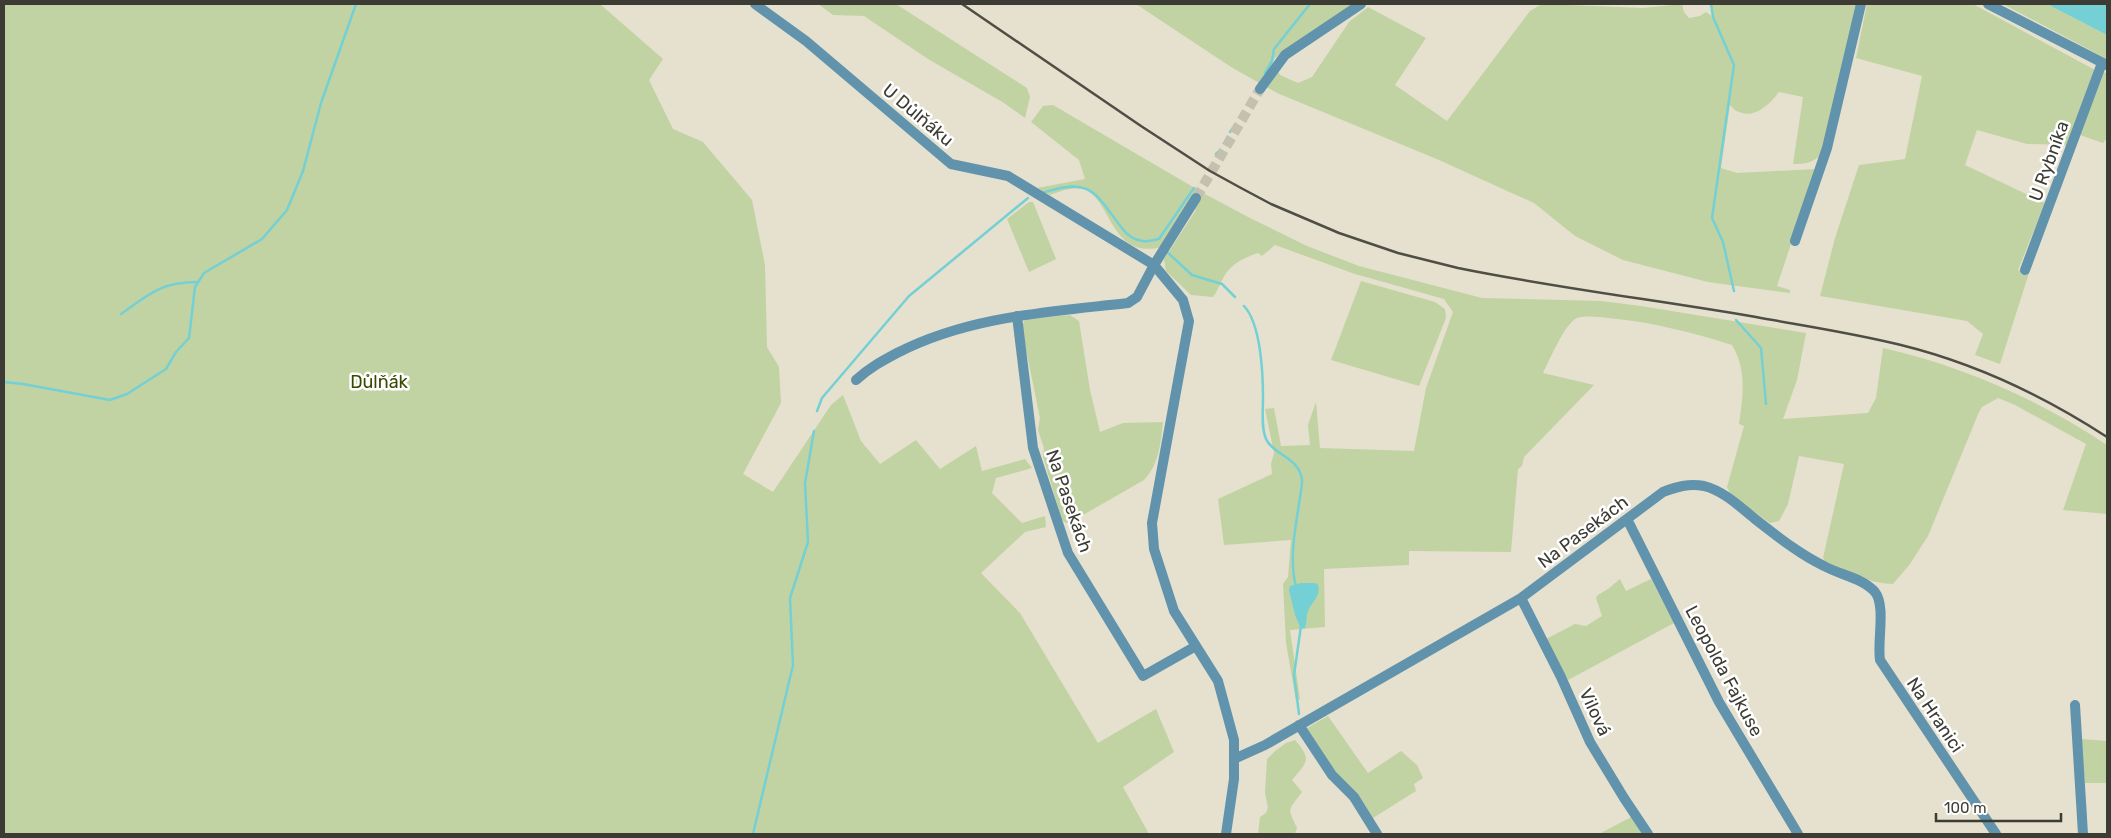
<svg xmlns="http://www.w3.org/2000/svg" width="2111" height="838" font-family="Rubik,sans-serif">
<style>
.green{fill:#c1d3a2}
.water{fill:#74d0d4}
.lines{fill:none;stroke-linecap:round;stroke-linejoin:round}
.stream{stroke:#74d0d4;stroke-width:2.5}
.minor-tunnel{stroke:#c3c0af;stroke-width:10;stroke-dasharray:10 5;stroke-linecap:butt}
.minor{stroke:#6193ad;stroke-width:10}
.rail{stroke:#4f4e45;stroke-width:2.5}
.labels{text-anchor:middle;stroke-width:5;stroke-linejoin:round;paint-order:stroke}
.street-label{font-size:18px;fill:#3d3c34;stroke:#fff}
.park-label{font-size:18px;fill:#384a01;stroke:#fff}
</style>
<rect width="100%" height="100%" fill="#e5e1ce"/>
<path class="green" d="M4,4H600L663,59L649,80L673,129L703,142L752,200L765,265L767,347L779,367L781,403L743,474L773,492L831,405L843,395L861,441L880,464L916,440L940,469L976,446L982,471L1025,459L1032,468L996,478L992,493L1022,523L1045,516L1046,527L1025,532L981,573L1020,613L1098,743L1156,709L1174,752L1123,787L1149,834H4Z
M818,4H896L1027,88L1030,97L1025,118L1004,103L928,59L864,16L833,15Z
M1136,4H1353L1282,52L1272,61L1280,75L1298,83L1312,77L1349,22L1368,7L1426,38L1395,85L1447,121L1530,11L1542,4L1643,8L1682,4L1684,12L1689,18L1700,16L1706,12L1713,17L1711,4H1858L1822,154C1813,163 1805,164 1793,164L1803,97L1779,92C1770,104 1755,119 1739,112C1735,111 1732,107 1730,105L1721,168L1737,173L1816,169L1777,286L1790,290V293L1708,282L1623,260L1575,236L1534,203L1439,160L1277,93L1231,67Z
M1867,4H1973L2095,70L2070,145L2027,144L1977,130L1965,165L2045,203L2018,270L2029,273L2000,364L1975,355L1983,334L1967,321L1820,296L1835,238L1859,165L1905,159L1922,76L1856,58Z
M2003,4H2047L2107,35V59Z
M2104,72L2107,74V138L2103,143L2080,135Z
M1053,105L1205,194L1250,218L1307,246L1359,266L1482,298L1601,301L1641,306L1806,333L1797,380L1783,419L1868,413L1876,398L1883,348C1963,366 2039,400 2107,445V514L2063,510L2086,444L2015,405L1998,398L1982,407L1979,412L1928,536L1910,564L1893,584C1868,583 1849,573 1826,563L1823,558L1844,464L1799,456L1788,504L1779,521L1770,523L1731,495L1727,487L1744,426L1739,424C1743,396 1747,370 1732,345C1691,332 1651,322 1608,318C1599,317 1586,315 1577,318C1565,323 1549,361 1543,373L1594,385L1524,457L1522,466L1518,469L1511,552L1409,551V565L1324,569L1325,627L1290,630L1300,699L1296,701L1286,643L1283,584L1288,577L1291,540L1224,545L1218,499L1272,474L1271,464L1274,453L1265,409L1274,408L1281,446L1310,445L1308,425L1316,402L1320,448L1414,451L1426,388L1453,312L1444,299L1355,274L1275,245L1262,256L1258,253C1246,257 1235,262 1227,272C1221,280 1219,289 1213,297L1191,295L1166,271L1164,259L1196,210L1187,204L1162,247C1102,262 1114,179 1069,189C1063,190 1056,193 1050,195L1037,188L1085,179L1079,160L1031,122L1043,106Z
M1029,202H1033L1056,259L1029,272L1007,219Z
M1361,281L1435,302L1445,309L1446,318L1419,386L1331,360Z
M1070,315L1079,321L1090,390L1100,432L1123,423L1163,422C1161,442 1159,465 1144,480L1069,523H1066L1062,520L1043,457L1044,448L1038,430L1040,418L1022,330V325L1026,319Z
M1620,579L1626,591L1651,579L1674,623L1568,680L1546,639L1575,624L1586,626L1602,616L1596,598L1598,595L1608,589Z
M1328,716L1368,773L1401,751L1417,765L1423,778L1414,784L1416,791L1373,818L1360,797L1337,774L1307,728Z
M2081,739L2107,741V783H2085Z
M1295,740C1313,760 1306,763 1292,780L1302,792C1288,811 1287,807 1297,828L1295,834H1258L1260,817L1266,813L1268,808L1265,793L1267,759L1275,751L1286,743Z
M1633,816L1644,834H1599Z"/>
<path class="water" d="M2047,4H2107V35Z
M1301,583H1315L1318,585C1321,597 1312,601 1308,611C1306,617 1307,622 1305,628L1301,629L1295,615L1289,590L1290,586Z"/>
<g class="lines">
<path class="stream" d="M1711,4L1713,17L1734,65L1712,218L1723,242L1734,291
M1265,73L1272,61L1274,49L1310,4
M1230,132L1236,124
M1216,154L1218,152
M1042,193C1090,177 1094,191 1121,227C1126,234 1134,240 1143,241C1148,242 1154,240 1159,239L1194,188
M1166,251L1192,275L1222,284L1235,297
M1244,306C1261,324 1263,374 1263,398C1263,411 1261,427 1266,439C1273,455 1301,458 1302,481C1302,488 1300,496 1299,504C1295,530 1289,560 1296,587
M121,314C149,294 161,282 197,282
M1736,320L1761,348L1766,404
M4,382L23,384L110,400L127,394L166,369L176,352L189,338L195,287L204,273L262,239L287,210L303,171L321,103L356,4
M817,411L822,398L909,296L1028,198
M1299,714L1294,675L1301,626
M753,834L793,665L790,598L808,542L805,483L814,431"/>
<path class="minor-tunnel" d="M1196,198L1260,89"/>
<path class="minor" d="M755,4L806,41L951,164L1008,176L1154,265L1183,300L1189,321L1152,523L1154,549L1174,611L1218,681L1234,740V779L1226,834
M1988,4L2107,65
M1260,89L1285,55L1361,4
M1795,241L1827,148L1861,4
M2025,270L2102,63
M1017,316L1033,448L1068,553L1143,676L1196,646
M856,380C869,368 882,361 897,353C969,316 1049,312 1128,303L1137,297L1154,265L1196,198
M1627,519L1719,702L1798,834
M1521,598L1561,677L1590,742L1624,798L1648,834
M2075,705L2083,834
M1299,725L1332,775L1354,797L1377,834
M1234,759L1265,745L1521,598L1663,492C1676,487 1689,483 1704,486C1724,491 1740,507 1755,519C1777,536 1799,554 1824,566C1840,575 1863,578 1875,592C1886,606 1877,641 1880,660L1996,834"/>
<path class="rail" d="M962,4L1141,126L1210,171L1241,188L1271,204L1339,233L1398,253L1458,268C1556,288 1657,300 1756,317C1805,326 1853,333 1901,345C1974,363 2044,396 2107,437"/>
</g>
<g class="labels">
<g class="street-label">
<text transform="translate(918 115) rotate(40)" y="6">U Důlňáku</text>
<text transform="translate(2049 161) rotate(-70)" y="6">U Rybníka</text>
<text transform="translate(1069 501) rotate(71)" y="6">Na Pasekách</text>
<text transform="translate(1583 532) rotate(-37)" y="6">Na Pasekách</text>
<text transform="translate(1724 671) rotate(62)" y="6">Leopolda Fajkuse</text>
<text transform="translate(1595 712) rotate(65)" y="6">Vilová</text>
<text transform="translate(1935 715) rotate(56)" y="6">Na Hranici</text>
</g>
<g class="park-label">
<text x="379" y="388">Důlňák</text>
</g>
</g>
<rect width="2111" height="838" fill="none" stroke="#3d3c34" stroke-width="10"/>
<path d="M1936 813v8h125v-8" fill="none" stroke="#3d3c34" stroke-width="2.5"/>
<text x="1944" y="813" font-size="15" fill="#3d3c34" stroke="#ffffff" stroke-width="4" paint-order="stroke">100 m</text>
</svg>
